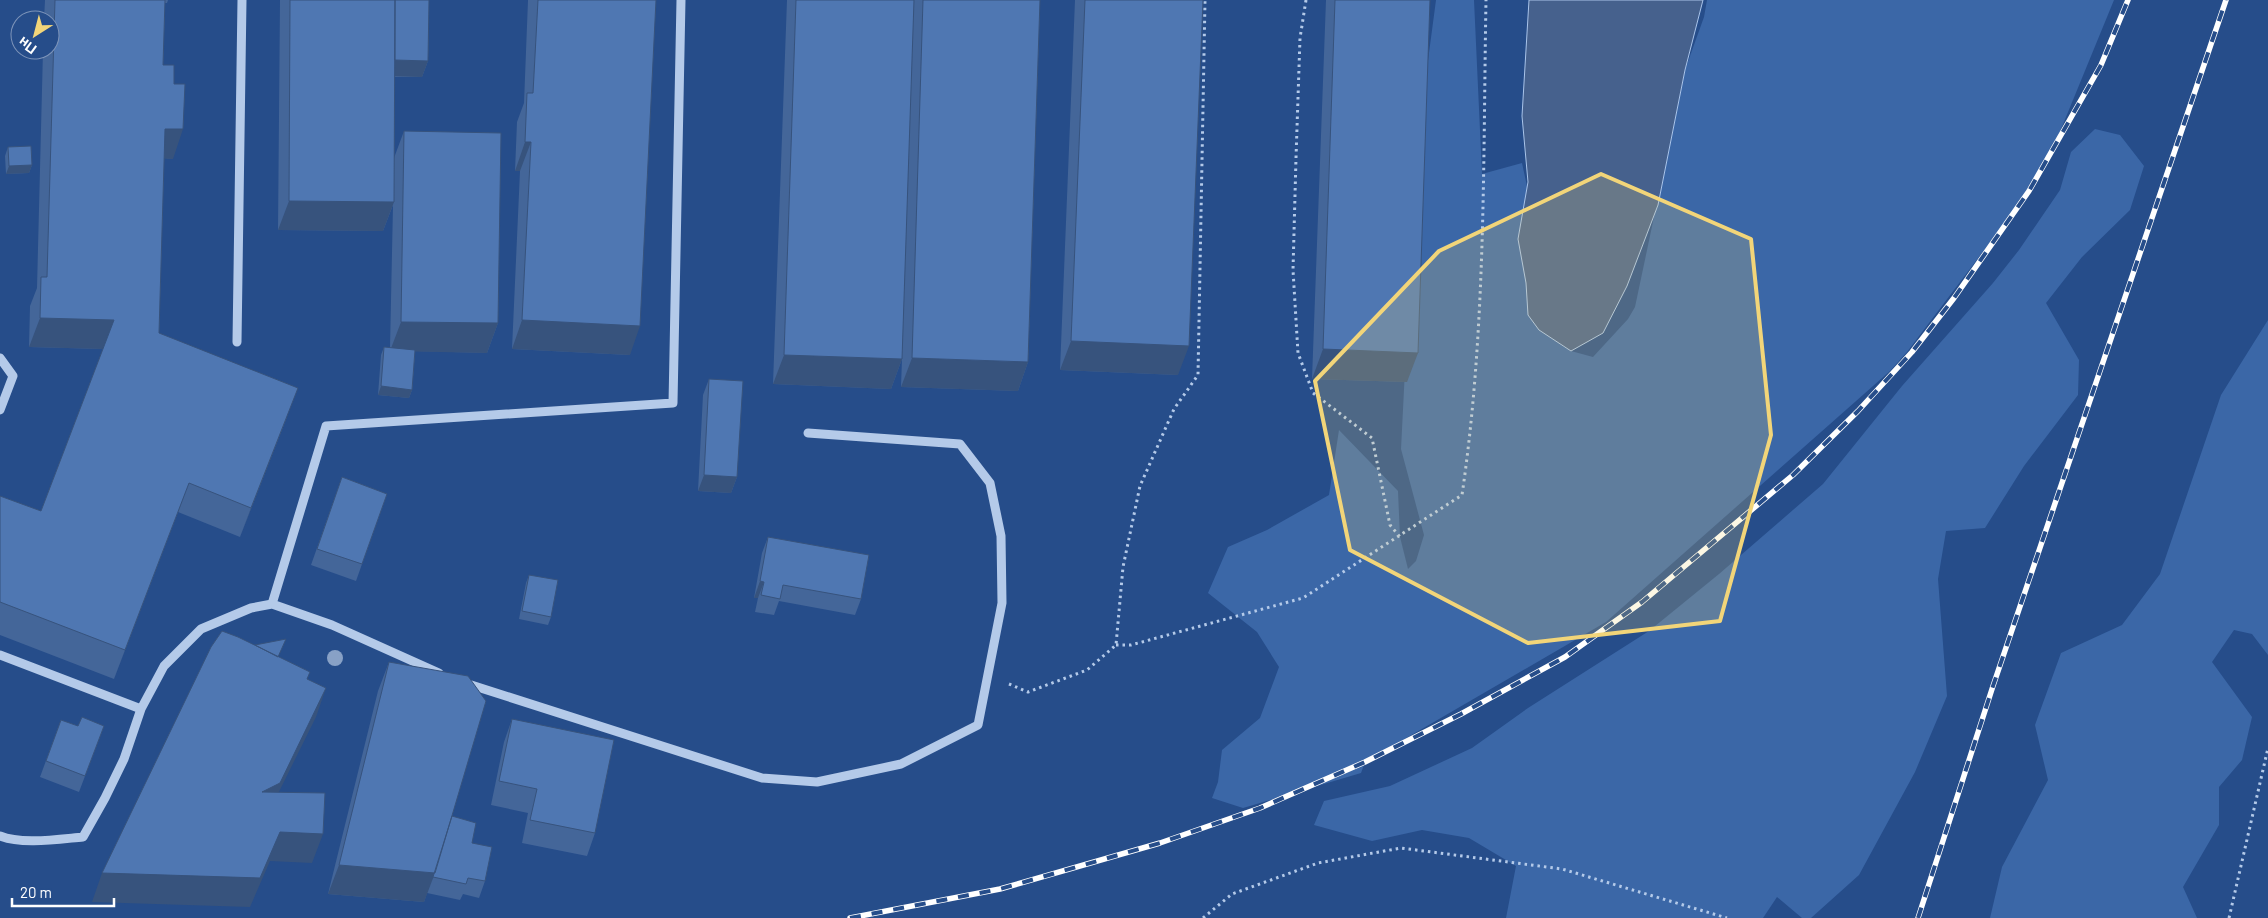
<svg xmlns="http://www.w3.org/2000/svg" width="2268" height="918" font-family="Barlow,sans-serif">
<style>
.green{fill:#3b67a7}
.water{fill:#46618d;stroke:#a9c4ea}
.lines{fill:none;stroke-linecap:round;stroke-linejoin:round}
.path{stroke:#b4cae9;stroke-width:3;stroke-dasharray:2.5 4;stroke-linecap:butt}
.minor{stroke:#b4cae9;stroke-width:9}
.rail-casing{stroke:#fff;stroke-width:5.5}
.rail{stroke:#264d8a;stroke-width:4;stroke-dasharray:11;stroke-linecap:butt}
.tree{fill:#88a1c6}
.wall{fill:#469}
.shaded-wall{fill:#37537d}
.building{fill:#4f77b2;stroke:#37537d}
.marked{fill:#f2d579;fill-opacity:0.2;stroke:#f2d579;stroke-width:4;stroke-linejoin:round}
</style>
<rect width="100%" height="100%" fill="#264d8a"/>
<path class="green" d="M1436,0H1474L1482,174L1522,163L1561,345L1571,351L1593,357L1628,319L1635,307L1685,70L1704,17L1707,0H2114L2050,156L2029,191L1907,352L1890,371L1606,622L1365,762L1361,773L1243,808L1212,798L1218,782L1222,750L1260,718L1279,667L1257,632L1208,593L1228,547L1267,530L1329,495L1339,430L1398,491L1400,537L1408,569L1416,561L1424,535L1401,449L1416,151Z
M2095,129L2120,135L2144,166L2130,210L2082,257L2046,303L2079,360L2078,395L2024,466L1985,528L1946,531L1938,579L1947,696L1915,772L1859,875L1811,918H1802L1777,897L1763,918H1506L1516,866L1469,838L1422,830L1372,841L1314,825L1324,801L1390,786L1472,748L1528,708L1649,631L1719,574L1823,484L1902,386L1993,283L2019,250L2060,190L2071,152Z
M2268,320V655L2252,634L2234,630L2212,662L2252,717L2242,760L2219,787V825L2183,887L2197,918H1990L2002,867L2048,780L2035,725L2061,653L2122,625L2160,574L2221,395Z"/>
<path class="water" d="M1529,0H1703L1685,70L1658,205L1627,286L1603,333L1571,351L1539,330L1528,315L1526,283L1518,239L1528,182L1522,116Z"/>
<g class="lines">
<path class="path" d="M1306,0L1300,38L1296,158L1293,270L1298,353L1313,393L1372,438L1390,525L1400,537
M1116,645H1131L1303,598L1462,495C1486,331 1483,165 1486,0
M1009,684L1028,692L1087,670L1116,645L1123,567L1140,486L1174,409L1198,375L1205,0
M1203,918L1232,894L1318,863L1401,848L1562,869L1727,918
M2229,918L2268,748"/>
<path class="minor" d="M237,342L242,0
M0,358L13,376L0,410
M272,604L326,426L673,403L681,0
M0,655L141,709
M465,683L762,778L817,782L901,764L978,725L1002,603L1001,536L990,483L960,444L808,433
M0,836C21,845 60,839 83,837L105,798L124,759L141,709L164,666L201,629L251,608L272,604L332,625L439,673"/>
<defs>
<path id="rail" d="M850,918L1000,889L1160,843L1260,808L1365,762L1461,714L1565,657L1642,602L1793,475L1858,411L1912,352L1954,298L2029,191L2101,65L2128,0
M1918,918L1993,686L2226,0"/>
</defs>
<use href="#rail" class="rail-casing"/>
<use href="#rail" class="rail"/>
</g>
<circle class="tree" cx="335" cy="658" r="8"/>
<path class="wall" d="M45,0H168L167,3H165L163,65L173,159L164,158L159,333L287,417L240,537L178,512L114,679L0,635V496L41,511L103,349L29,347L30,306L37,288L43,50H50V20H44Z
M280,0H429L428,61L422,77H394V158L404,131L498,323L487,353L415,351L412,390L409,398L378,395L381,355L384,347L390,348L393,205L383,231L278,230Z
M528,0H656L630,355L512,349L520,171H515L517,122L524,103Z
M787,0H1040L1028,362L1018,391L901,387L903,330L902,359L891,389L773,384Z
M1075,0H1203L1178,375L1060,370Z
M1326,0H1430L1407,382L1312,379Z
M8,147L32,165L29,173L6,174L5,156Z
M709,379L737,477L731,493L698,491L703,395Z
M342,477L387,494L356,581L311,565Z
M768,537L861,599L855,615L779,601L774,615L755,612L758,598H754L762,553Z
M529,575L551,617L548,625L519,619L526,583Z
M389,662L452,816L472,843L485,881L479,898L463,894L460,900L427,893L424,902L328,894L378,691Z
M512,719L595,833L587,856L522,843L528,813L491,805L504,742Z
M61,720L78,726H104L79,792L40,777Z"/>
<path class="shaded-wall" d="M393,60L428,61L422,77L387,76Z
M165,129H183L173,159L154,158Z
M525,142H531L520,171H515Z
M32,165L29,173L6,174L9,166Z
M289,201L394,202L383,231L278,230Z
M40,318L114,320L103,349L29,347Z
M522,320L640,326L630,355L512,349Z
M401,322L498,323L487,353L390,351Z
M1071,341L1189,346L1178,375L1060,370Z
M1323,349L1418,353L1407,382L1312,379Z
M784,355L902,359L891,389L773,384Z
M912,358L1028,362L1018,391L901,387Z
M381,386L412,390L409,398L378,395Z
M298,388L287,417L240,537L251,508Z
M704,475L737,477L731,493L698,491Z
M189,483L178,512L114,679L125,650Z
M760,581L764,582L758,598H754Z
M326,688L316,717L269,812L262,792Z
M280,832L323,834L312,863L270,861L250,907L92,902L102,873Z
M339,865L435,873L424,902L328,894Z"/>
<path class="building" d="M55,0H165L163,65H174V84H185L183,129H165L159,333L298,388L251,508L189,483L125,650L0,602V496L41,511L114,320L40,318L41,277H47Z
M290,0H395L394,202L289,201Z
M395,0H429L428,61L395,60Z
M538,0H656L640,326L522,320L531,142H525L527,93H533Z
M796,0H914L902,359L784,355Z
M923,0H1040L1028,362L912,358Z
M1085,0H1203L1189,346L1071,341Z
M1335,0H1430L1418,353L1323,349Z
M404,131L501,133L498,323L401,322Z
M31,146L32,165L9,166L8,147Z
M384,347L415,350L412,390L381,386Z
M709,379L743,381L737,477L704,475Z
M342,477L387,494L362,564L317,549Z
M768,537L869,555L861,599L783,585L780,599L761,595L764,582L760,581Z
M529,575L558,580L551,617L522,611Z
M222,631L238,637L310,672L307,679L326,688L280,783L262,792L325,793L323,834L280,832L260,878L102,873L211,647Z
M286,639L278,657L255,645Z
M389,662L468,676L486,701L435,873L339,865Z
M82,717L104,726L85,776L46,761L61,720L78,726Z
M512,719L614,740L595,833L530,820L537,789L499,781Z
M452,816L476,823L472,843L492,847L485,881L468,878L466,884L433,877Z"/>
<path class="marked" d="M1601,174L1751,239L1771,435L1720,621L1528,643L1350,550L1315,381L1439,251Z"/>
<g transform="translate(35 35) rotate(216)"><circle r="24" fill="#264d8a" stroke="#7d94b9"/>
<path d="M0-4L9 19L0 12L-9 19Z" fill="#f2d579"/>
<text y="-8" font-size="14" font-weight="bold" text-anchor="middle" fill="#ffffff">Пн</text>
</g>
<path d="M12 898v8h102v-8" fill="none" stroke="#ffffff" stroke-width="2.5"/>
<text x="20" y="898" font-size="15" fill="#ffffff" stroke="#264d8a" stroke-width="4" paint-order="stroke">20 m</text>
</svg>
